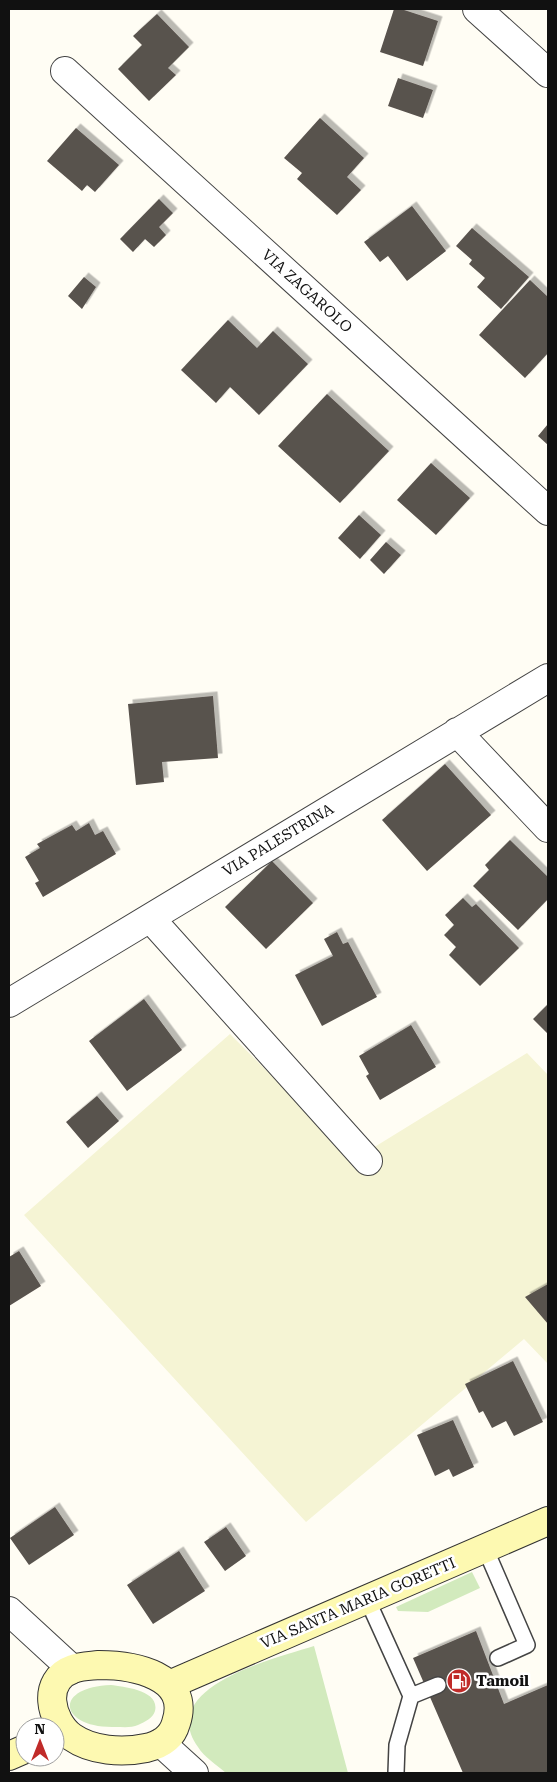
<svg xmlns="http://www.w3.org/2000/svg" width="557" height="1782" font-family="'Roboto Serif',serif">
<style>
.farmland{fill:#f5f4d4}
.green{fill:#d2eabd}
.building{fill:#59524d;filter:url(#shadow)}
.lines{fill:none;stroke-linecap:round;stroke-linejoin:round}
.service-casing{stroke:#444;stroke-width:18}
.minor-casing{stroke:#444;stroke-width:30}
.secondary-casing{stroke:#333;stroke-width:30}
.service{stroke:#fff;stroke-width:15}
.minor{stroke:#fff;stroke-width:28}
.secondary{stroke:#fdf9b1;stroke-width:28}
.labels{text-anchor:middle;stroke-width:5;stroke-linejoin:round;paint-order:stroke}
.street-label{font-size:15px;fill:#111;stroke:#fff}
.poi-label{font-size:15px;font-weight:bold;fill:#111;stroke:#fff;text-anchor:start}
</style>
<defs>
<filter id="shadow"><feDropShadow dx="4.5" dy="-4.5" stdDeviation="0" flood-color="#0004"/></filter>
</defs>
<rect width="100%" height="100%" fill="#fffdf4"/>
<path class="farmland" d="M230,1034L355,1159L527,1053L548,1075V1364L524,1339L306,1522L24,1215Z"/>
<path class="green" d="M472,1572L480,1588L428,1612L398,1611L396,1607Z
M314,1646L348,1773H226C217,1765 204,1757 198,1747C155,1687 276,1658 314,1646Z
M111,1685C124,1687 160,1690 155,1711C153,1718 145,1722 138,1725C132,1728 123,1727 116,1727C59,1729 52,1687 111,1685Z"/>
<path class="building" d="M394,9H401L438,21L423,66L380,52Z
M157,14L189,47L168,68L176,75L149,101L118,69L142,45L133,36Z
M398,78L433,90L423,118L388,106Z
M320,118L364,158L347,177L361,190L337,215L297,179L302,173L284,158Z
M76,128L119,165L95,192L87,185L82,191L47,161Z
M159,199L173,213L159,227L166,235L154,247L145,239L133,252L120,239Z
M412,206L446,251L407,281L388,256L380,262L364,242Z
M472,228L529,277L501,309L477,287L485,278L469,264L472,260L456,246Z
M84,277L96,287L82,309L68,296Z
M530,280L548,297V353L525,378L479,335Z
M228,320L257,348L273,331L308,364L259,415L230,387L216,403L181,370Z
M327,394L389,451L340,503L278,446Z
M548,424V445L538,436Z
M431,463L470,498L436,535L397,500Z
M359,515L381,535L360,559L338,538Z
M386,542L401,555L384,574L370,560Z
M213,696L218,758L162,762L164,782L136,785L128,704Z
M445,764L491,815L427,871L382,820Z
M89,823L95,835L103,831L116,854L43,897L35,883L39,881L25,857L40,848L37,844L72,825L76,831Z
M510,840L548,877V899L518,930L473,886L489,870L485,865Z
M272,861L313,903L266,949L225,907Z
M463,898L472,907L476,904L519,948L480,986L449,955L456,947L444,935L454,925L445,915Z
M337,932L343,944L348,942L377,997L322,1026L295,975L333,956L324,939Z
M144,999L182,1050L127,1091L89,1041Z
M548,1004V1034L533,1019Z
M411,1025L436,1067L380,1100L366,1076L369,1074L359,1056Z
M97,1096L119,1121L88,1148L66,1122Z
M19,1251L41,1286L9,1306V1257Z
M548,1284V1324L525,1297Z
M513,1361L543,1422L514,1436L506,1421L492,1428L483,1411L479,1413L465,1384Z
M453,1420L474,1467L453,1477L449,1469L435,1476L417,1435Z
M55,1507L74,1535L29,1565L10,1538Z
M226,1527L246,1556L225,1571L204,1542Z
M179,1551L205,1591L153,1624L127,1585Z
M476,1631L504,1704L548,1685V1773H463L413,1658Z"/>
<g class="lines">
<defs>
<path id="service" d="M485,1548L527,1645L498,1658
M367,1599L411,1696L438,1685
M396,1773L397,1745L411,1696"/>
<path id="minor" d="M477,9L548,73
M65,71L548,511
M457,732L548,828
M150,918L368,1161
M9,1003L548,678
M9,1611L72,1669
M161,1743L194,1773"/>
<path id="secondary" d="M99,1665C132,1665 192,1675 176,1723C172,1738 160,1745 146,1748C122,1753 92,1751 72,1737C50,1721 41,1680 73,1669C81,1666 91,1666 99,1665Z
M169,1685L548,1521
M9,1756L25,1749"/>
</defs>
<use href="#service" class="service-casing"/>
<use href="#minor" class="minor-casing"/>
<use href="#secondary" class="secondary-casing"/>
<use href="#service" class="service"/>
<use href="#minor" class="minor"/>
<use href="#secondary" class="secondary"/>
</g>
<defs>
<symbol id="fuel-disc" viewBox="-11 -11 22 22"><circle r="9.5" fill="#c02b29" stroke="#fff"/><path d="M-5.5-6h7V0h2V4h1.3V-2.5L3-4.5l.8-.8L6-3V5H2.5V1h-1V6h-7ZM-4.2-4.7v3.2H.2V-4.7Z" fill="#fff"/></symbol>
</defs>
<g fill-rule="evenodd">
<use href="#fuel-disc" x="445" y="1667" width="28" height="28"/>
</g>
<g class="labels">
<g class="street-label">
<text transform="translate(307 291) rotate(42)" y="5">VIA ZAGAROLO</text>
<text transform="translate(278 840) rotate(-31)" y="5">VIA PALESTRINA</text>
<text transform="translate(358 1603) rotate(-23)" y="5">VIA SANTA MARIA GORETTI</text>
</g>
<g class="poi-label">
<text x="476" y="1686">Tamoil</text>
</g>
</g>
<rect width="557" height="1782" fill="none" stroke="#111111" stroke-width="20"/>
<g transform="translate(40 1742)"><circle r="24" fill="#ffffff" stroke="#a0a0a0"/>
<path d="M0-4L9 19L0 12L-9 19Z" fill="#c02b29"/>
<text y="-8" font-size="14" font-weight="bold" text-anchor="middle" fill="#111111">N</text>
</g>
</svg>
